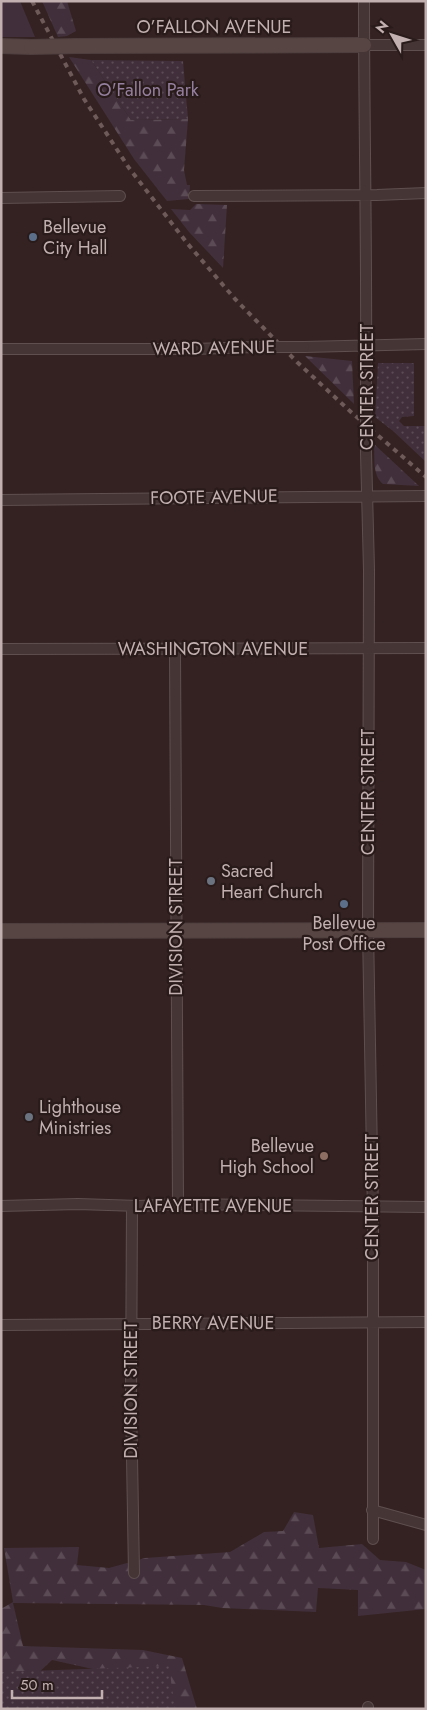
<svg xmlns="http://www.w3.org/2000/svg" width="427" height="1710" font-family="Jost,sans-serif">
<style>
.grass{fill:#412f3b}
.forest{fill:url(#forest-firs)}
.park{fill:url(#park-dots)}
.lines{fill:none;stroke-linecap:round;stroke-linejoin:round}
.street-casing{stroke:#5f504f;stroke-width:12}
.secondary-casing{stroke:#4e3f3e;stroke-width:16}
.street{stroke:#453535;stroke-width:10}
.secondary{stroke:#574543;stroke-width:14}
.rail{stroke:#6d5a59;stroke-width:4;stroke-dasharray:5 5;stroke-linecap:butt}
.street-bridge-casing{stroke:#5f504f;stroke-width:12;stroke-linecap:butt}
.secondary-bridge-casing{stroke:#4e3f3e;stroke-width:16;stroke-linecap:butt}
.street-bridge{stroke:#453535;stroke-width:10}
.secondary-bridge{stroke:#574543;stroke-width:14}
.service-dot{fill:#5c6f8a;stroke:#291b1a;stroke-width:2}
.worship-dot{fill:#6b7280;stroke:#291b1a;stroke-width:2}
.education-dot{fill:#8d6e63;stroke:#291b1a;stroke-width:2}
.labels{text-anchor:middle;stroke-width:4.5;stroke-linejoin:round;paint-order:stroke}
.street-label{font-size:18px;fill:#c1b0af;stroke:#291b1a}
.park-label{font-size:18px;fill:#9680a0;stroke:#291b1a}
.poi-label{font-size:18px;fill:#c1b0af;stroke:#291b1a;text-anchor:start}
</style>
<defs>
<pattern id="forest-firs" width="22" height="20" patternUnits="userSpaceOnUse" patternTransform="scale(1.25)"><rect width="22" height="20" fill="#412f3b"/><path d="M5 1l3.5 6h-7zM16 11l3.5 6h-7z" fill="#5b4b55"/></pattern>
<pattern id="park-dots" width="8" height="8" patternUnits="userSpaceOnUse" patternTransform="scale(1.25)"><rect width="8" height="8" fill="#412f3b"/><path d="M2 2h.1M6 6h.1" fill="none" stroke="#5b4b55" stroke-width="1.8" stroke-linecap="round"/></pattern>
</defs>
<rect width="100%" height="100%" fill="#342222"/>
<path class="grass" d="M1,1H20L35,37H1Z"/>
<path class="forest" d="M42,1H67L76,31L67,36L58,37Z
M69,57L91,60L131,120L188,119L184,170L187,185H190L189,199L167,201L134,159Z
M196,204L227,205L223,268L189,232L171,209L190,210Z
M305,356L352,361L354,404Z
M374,444L419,486L383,484C372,475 375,458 374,444Z
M294,1512L313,1515L319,1548L362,1544L380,1560L406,1562L426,1570V1609L358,1616V1590L318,1588L316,1612L222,1608L204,1605L13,1603L23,1646L143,1650L182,1658L197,1709H152L147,1681L52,1660L18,1692H1V1609L13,1602L4,1548L79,1547L77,1565L109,1568L145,1558L230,1552L264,1532L283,1531Z"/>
<path class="park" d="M91,60L183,61L188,119L131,120Z
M378,363H414V416L402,417L399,421L404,426H426V462L393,431L375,417Z
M169,1666L175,1709H1V1672Z"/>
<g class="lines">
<defs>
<path id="street" d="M364,1C364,128 367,255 366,382
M364,45H426
M194,196L377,195L426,193
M1,198L120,196
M304,347L426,344
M1,349H194L256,347
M366,452L369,570L368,930L373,1215V1539
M1,500L426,496
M1,649L426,648
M175,650L178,1204
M1,1206L78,1204L139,1206L178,1204L426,1207
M132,1206L131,1399L134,1573
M1,1325L426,1322
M372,1510L426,1525
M368,1709V1707"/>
<path id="secondary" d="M1,46L31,47
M76,46L364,45
M1,931L426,930"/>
</defs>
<use href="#street" class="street-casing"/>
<use href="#secondary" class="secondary-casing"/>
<use href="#street" class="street"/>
<use href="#secondary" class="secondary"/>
<path class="rail" d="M32,1L84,99L129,168L187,243L235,299L297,362L352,413L426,477"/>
<defs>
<path id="street-bridge" d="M256,347H304
M366,452V382"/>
<path id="secondary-bridge" d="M31,47L76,46"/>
</defs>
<use href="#street-bridge" class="street-bridge-casing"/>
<use href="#secondary-bridge" class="secondary-bridge-casing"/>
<use href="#street-bridge" class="street-bridge"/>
<use href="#secondary-bridge" class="secondary-bridge"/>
</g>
<g class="service-dot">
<circle cx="33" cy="237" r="5"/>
<circle cx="344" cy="904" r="5"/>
</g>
<g class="worship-dot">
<circle cx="211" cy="881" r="5"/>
<circle cx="29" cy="1117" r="5"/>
</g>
<circle class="education-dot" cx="324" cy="1156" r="5"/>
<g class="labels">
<g class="street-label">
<text x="214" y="33">O’FALLON AVENUE</text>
<text transform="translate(214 348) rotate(-1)" y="6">WARD AVENUE</text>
<text transform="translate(367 387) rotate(-90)" y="6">CENTER STREET</text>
<text transform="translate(214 497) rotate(-1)" y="6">FOOTE AVENUE</text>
<text x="213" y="655">WASHINGTON AVENUE</text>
<text transform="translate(368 792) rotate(-90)" y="6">CENTER STREET</text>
<text transform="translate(176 927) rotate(-90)" y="6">DIVISION STREET</text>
<text transform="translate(372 1197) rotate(-90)" y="6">CENTER STREET</text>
<text x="213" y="1212">LAFAYETTE AVENUE</text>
<text x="213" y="1329">BERRY AVENUE</text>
<text transform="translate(131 1390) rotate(-90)" y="6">DIVISION STREET</text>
</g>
<g class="park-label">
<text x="148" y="96">O'Fallon Park</text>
</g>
<g class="poi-label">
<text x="43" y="233">Bellevue<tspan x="43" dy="21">City Hall</tspan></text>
<text x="221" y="877">Sacred<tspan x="221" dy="21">Heart Church</tspan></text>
<text x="344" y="929" text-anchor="middle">Bellevue<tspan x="344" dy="21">Post Office</tspan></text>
<text x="39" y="1113">Lighthouse<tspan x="39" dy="21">Ministries</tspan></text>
<text x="314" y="1152" text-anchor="end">Bellevue<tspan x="314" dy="21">High School</tspan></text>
</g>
</g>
<rect width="427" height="1710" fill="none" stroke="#c1b0af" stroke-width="5"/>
<g transform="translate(392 35) rotate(309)" stroke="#291b1a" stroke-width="4" paint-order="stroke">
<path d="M0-4L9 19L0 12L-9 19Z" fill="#c1b0af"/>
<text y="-8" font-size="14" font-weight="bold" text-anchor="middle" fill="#c1b0af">N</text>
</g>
<path d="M12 1690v8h90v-8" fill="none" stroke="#c1b0af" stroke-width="2.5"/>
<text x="20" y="1690" font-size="15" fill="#c1b0af" stroke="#291b1a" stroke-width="4" paint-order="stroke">50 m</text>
</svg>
